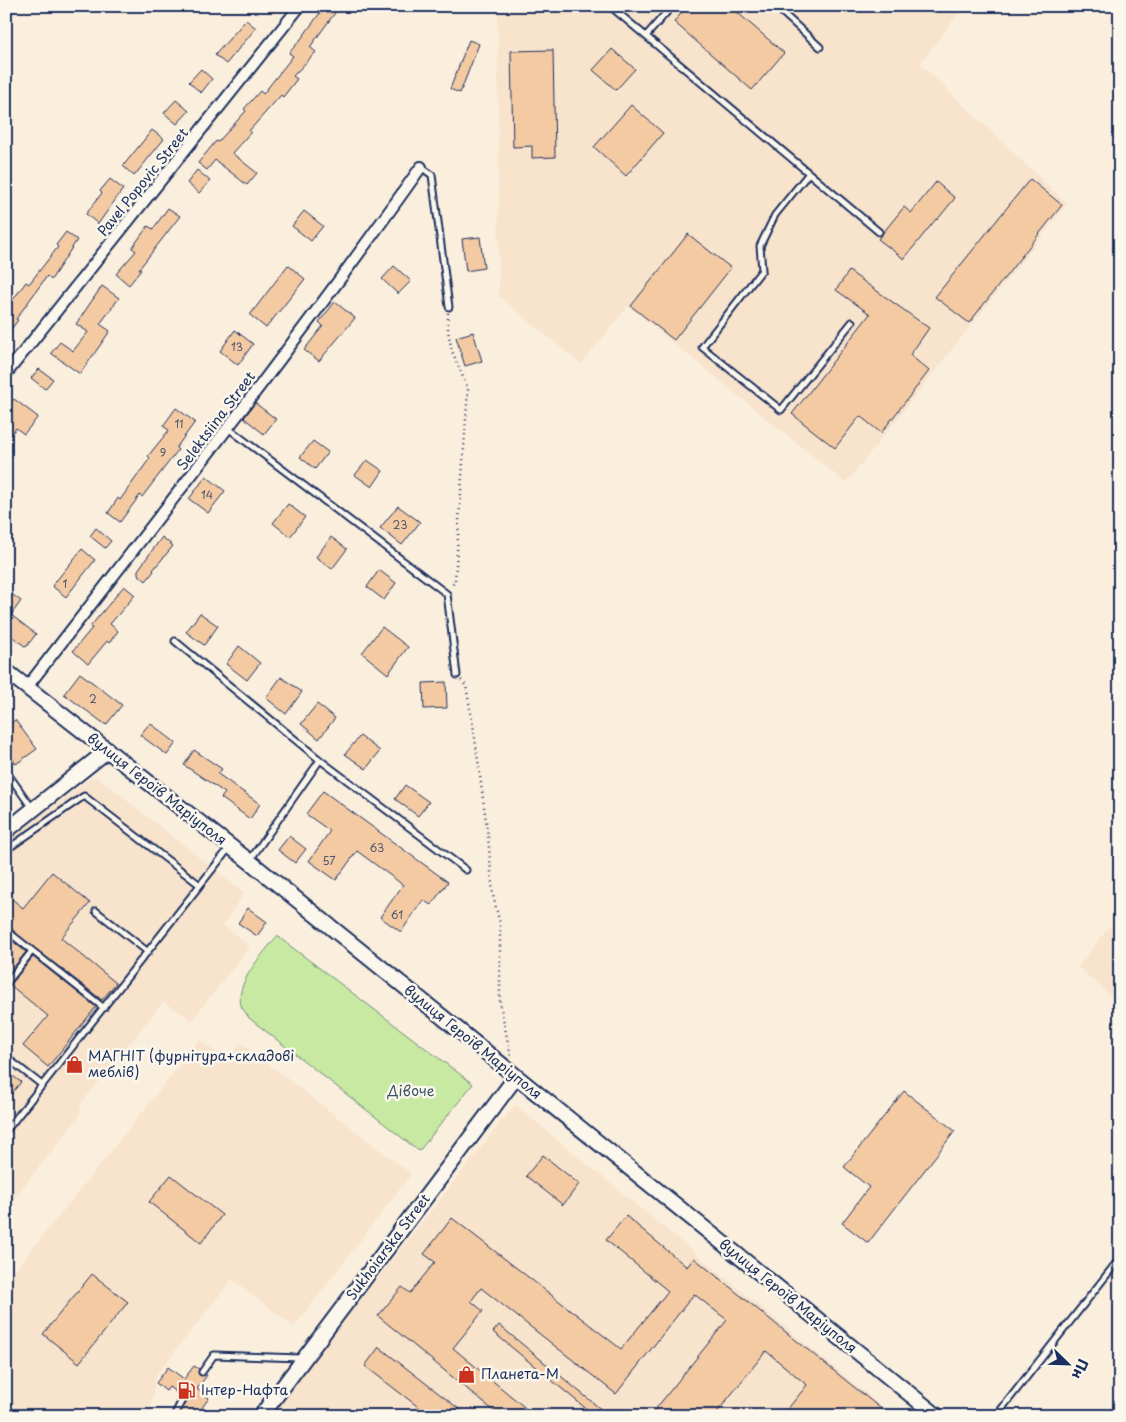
<svg xmlns="http://www.w3.org/2000/svg" width="1126" height="1422" font-family="'Playpen Sans',sans-serif">
<style>
.built{fill:#f8e3cc}
.green{fill:#c7e9a1;stroke:#718c80}
.building{fill:#f4caa3;stroke:#1b2f5e}
.lines{fill:none;stroke-linecap:round;stroke-linejoin:round}
.lane-casing{stroke:#1b2f5e;stroke-width:9}
.street-casing{stroke:#1b2f5e;stroke-width:14}
.secondary-casing{stroke:#1b2f5e;stroke-width:18}
.path{stroke:#1b2f5e;stroke-width:2.5;stroke-dasharray:1 4;stroke-linecap:butt}
.lane{stroke:#fbf7ec;stroke-width:5}
.street{stroke:#fbf7ec;stroke-width:10}
.secondary{stroke:#fbf7ec;stroke-width:14}
.labels{text-anchor:middle;stroke-width:5;stroke-linejoin:round;paint-order:stroke}
.number-label{font-size:11px;fill:#51566f}
.street-label{font-size:14px;fill:#1b2f5e;stroke:#fbf7ec}
.poi-label{font-size:14px;fill:#1b2f5e;stroke:#fbf7ec;text-anchor:start}
.park-label{font-size:14px;fill:#3d546b;stroke:#fbf7ec}
</style>
<rect width="100%" height="100%" fill="#faeedd"/>
<filter id="ink" filterUnits="userSpaceOnUse"><feTurbulence type="fractalNoise" baseFrequency=".02" numOctaves="2"/><feDisplacementMap in="SourceGraphic" scale="10" xChannelSelector="R" yChannelSelector="G"/><feConvolveMatrix kernelMatrix="1 2 1 2 8 2 1 2 1" color-interpolation-filters="sRGB"/></filter>
<g filter="url(#ink)">
<path class="built" d="M498,6H964L920,64L1067,204L846,483L628,306L581,364L499,296Z
M97,777L244,893L223,925L250,946L192,1020L163,1002L82,1102L78,1118L6,1208V841L91,778Z
M1120,913V1004L1078,967Z
M200,1040L226,1061L241,1043L411,1174L294,1327L232,1279L156,1375L149,1416H6V1282Z
M515,1105L893,1416H268Z"/>
<path class="green" d="M277,936L473,1084L419,1151L249,1018C247,1014 244,1011 242,1008C232,985 264,953 277,936Z"/>
<path class="building" d="M325,6H340L310,47L316,52L293,76L297,79L283,97L281,95L249,131L251,132L232,153L257,173L247,185L215,160L207,170L198,163L216,141L218,142L246,111L244,109L260,91L263,94L293,56L289,53L301,39Z
M687,6H730L784,53L752,90L674,22Z
M246,20L256,28L226,64L215,55Z
M469,40L479,44L460,93L450,89Z
M612,49L635,69L616,90L593,70Z
M553,50L555,157L532,158V146L513,147L511,51Z
M201,69L212,79L201,93L189,82Z
M176,100L189,111L177,124L164,113Z
M631,105L663,133L626,176L594,147Z
M152,130L164,139L134,176L123,166Z
M197,170L210,181L199,193L187,183Z
M110,179L123,189L98,224L86,214L102,193L100,191Z
M1030,179L1062,205L969,323L935,297Z
M936,182L955,198L937,220L936,219L904,259L878,239L904,207L911,213Z
M168,208L180,216L139,269L141,270L129,285L116,274L136,251L132,248L148,226L153,229Z
M304,211L323,226L311,241L292,226Z
M66,232L77,240L51,280L47,276L16,319L18,320L6,336V309L26,282L29,284L58,247L56,245Z
M688,234L731,268L674,340L631,306Z
M480,237L484,268L466,271L462,239Z
M288,265L305,279L266,328L250,315Z
M394,266L411,281L398,294L382,279Z
M849,271L929,328L910,355L929,371L881,433L860,416L835,448L792,414L870,314L836,290Z
M102,286L119,298L100,324L110,331L80,374L51,353L60,342L73,351L88,332L76,324Z
M335,302L355,318L319,361L304,350L323,326L319,322Z
M235,330L253,344L238,365L220,351Z
M473,332L482,361L465,366L456,337Z
M39,369L53,379L45,389L31,378Z
M14,399L38,417L24,434L16,428L6,441V408Z
M255,403L276,419L264,434L244,418Z
M176,408L195,422L176,448L178,450L142,497L140,495L120,522L108,513L118,498L120,500L150,458L148,456L169,430L163,426Z
M313,441L328,452L315,469L300,457Z
M367,460L383,471L372,487L355,475Z
M206,476L225,491L208,513L189,499Z
M288,504L305,517L290,537L273,523Z
M398,506L420,522L402,545L380,528Z
M96,528L111,541L105,548L90,536Z
M162,537L173,546L153,570L154,571L146,581L138,574V570Z
M331,537L347,549L332,569L316,557Z
M82,549L95,560L66,597L52,586Z
M379,570L396,583L384,600L367,587Z
M124,586L135,595L110,624L118,631L109,643L107,641L88,664L73,651L92,628L90,627Z
M6,590L21,601L11,615L36,634L26,647L6,632Z
M200,613L218,626L204,645L186,632Z
M382,627L408,647L388,674L362,653Z
M239,646L260,663L247,680L226,664Z
M80,673L122,705L106,725L64,694Z
M281,677L302,692L286,714L266,698Z
M446,682L447,708L424,709L423,683Z
M317,704L335,718L319,739L301,724Z
M15,720L37,749L16,764L6,750V727Z
M150,723L176,743L167,755L140,735Z
M360,736L380,751L366,769L345,754Z
M194,750L222,769L218,774L260,804L250,819L221,798L225,793L184,765Z
M405,785L429,802L418,816L395,799Z
M323,791L448,882L431,905L423,900L401,932L380,917L403,885L357,851L336,880L309,861L330,831L306,814Z
M289,836L306,849L295,863L278,850Z
M52,872L90,903L61,938L116,983L102,1000L6,926V894L23,908Z
M248,908L267,922L257,936L238,923Z
M6,936L26,952L6,977Z
M33,957L96,1007L48,1067L23,1046L48,1016L10,985Z
M6,1071L21,1082L6,1100Z
M904,1091L955,1131L868,1243L842,1223L869,1187L844,1167Z
M543,1155L579,1184L563,1205L526,1176Z
M171,1175L222,1215L201,1243L149,1202Z
M626,1216L687,1267L694,1258L890,1416H782L807,1385L766,1351L714,1416H650L727,1320L694,1294L616,1394L481,1288L471,1301L483,1311L453,1348L535,1416H500L378,1316L402,1287L410,1293L435,1262L424,1254L452,1218L621,1349L668,1291L606,1240Z
M92,1274L128,1302L79,1363L43,1334Z
M499,1325L609,1416H595L493,1332Z
M379,1347L468,1416H430L365,1366Z
M194,1366L199,1369L198,1372L199,1375H207L197,1389L209,1398L196,1416H180L183,1408L188,1401L186,1395L183,1394L180,1395L169,1387L166,1391L156,1383L168,1367L184,1379Z"/>
<g class="lines">
<defs>
<path id="lane" d="M610,6L879,232
M775,6L820,47
M646,36L672,6
M421,167L432,175L449,307
M809,173L775,215L760,246L762,270L702,347L781,410L852,322
M228,428L447,594L457,675
M175,641L320,760
M6,771L32,808
M6,850L84,796L200,885
M250,860L320,760L466,870
M96,911L148,952
M6,930L104,1008
M6,984L32,951
M6,1057L42,1085
M6,1131L230,847
M202,1372L214,1355L301,1358
M176,1416L175,1414L183,1398
M996,1416L1120,1258"/>
<path id="street" d="M6,374L300,6
M27,687C160,515 295,345 421,167"/>
<path id="secondary" d="M6,671L249,861L937,1416
M6,831L108,750
M261,1416L516,1077"/>
</defs>
<use href="#lane" class="lane-casing"/>
<use href="#street" class="street-casing"/>
<use href="#secondary" class="secondary-casing"/>
<path class="path" d="M448,313V331L452,351L468,389L455,580L451,588
M461,680L466,686L474,731L488,836L493,895L500,924V1004L511,1057"/>
<use href="#lane" class="lane"/>
<use href="#street" class="street"/>
<use href="#secondary" class="secondary"/>
</g>
</g>
<defs>
<symbol id="shop-bare" viewBox="-9 -9 18 18"><path d="M-5-2.5h2.3a2.7 3.5 0 0 1 5.4 0H5L5.5 6h-11ZM-1.5-2.5h3a1.5 2.3 0 0 0-3 0Z" fill="#c8321e" stroke="#fbf7ec" stroke-width="2.5" paint-order="stroke"/></symbol>
<symbol id="fuel-bare" viewBox="-9 -9 18 18"><path d="M-5.5-6h7V0h2V4h1.3V-2.5L3-4.5l.8-.8L6-3V5H2.5V1h-1V6h-7ZM-4.2-4.7v3.2H.2V-4.7Z" fill="#c8321e" stroke="#fbf7ec" stroke-width="2.5" paint-order="stroke"/></symbol>
</defs>
<g fill-rule="evenodd">
<use href="#shop-bare" x="62" y="1052" width="25" height="25"/>
<use href="#shop-bare" x="454" y="1362" width="25" height="25"/>
<use href="#fuel-bare" x="174" y="1378" width="25" height="25"/>
</g>
<g class="labels">
<g class="number-label">
<text x="237" y="351">13</text>
<text x="179" y="428">11</text>
<text x="163" y="457">9</text>
<text x="207" y="499">14</text>
<text x="400" y="529">23</text>
<text x="65" y="588">1</text>
<text x="93" y="703">2</text>
<text x="377" y="852">63</text>
<text x="329" y="865">57</text>
<text x="397" y="919">61</text>
</g>
<g class="street-label">
<text transform="translate(143 182) rotate(-51)" y="5">Pavel Popovic Street</text>
<text transform="translate(216 421) rotate(-53)" y="5">Selektsiina Street</text>
<text transform="translate(157 789) rotate(38)" y="5">вулиця Героїв Маріуполя</text>
<text transform="translate(473 1042) rotate(39)" y="5">вулиця Героїв Маріуполя</text>
<text transform="translate(388 1247) rotate(-53)" y="5">Sukhoiarska Street</text>
<text transform="translate(788 1296) rotate(39)" y="5">вулиця Героїв Маріуполя</text>
</g>
<g class="poi-label">
<text x="88" y="1061">МАГНІТ (фурнітура+складові<tspan x="88" dy="16">меблів)</tspan></text>
<text x="481" y="1379">Планета-М</text>
<text x="201" y="1395">Інтер-Нафта</text>
</g>
<g class="park-label">
<text x="411" y="1096">Дівоче</text>
</g>
</g>
<rect width="1126" height="1422" fill="none" stroke="#fbf7ec" stroke-width="25"/>
<rect x="12" y="12" width="1101" height="1397" fill="none" stroke="#1b2f5e" stroke-width="2" filter="url(#ink)"/>
<g transform="translate(1068 1364) rotate(113)" stroke="#fbf7ec" stroke-width="4" paint-order="stroke">
<path d="M0-4L9 19L0 12L-9 19Z" fill="#1b2f5e"/>
<text y="-8" font-size="14" font-weight="bold" text-anchor="middle" fill="#1b2f5e">Пн</text>
</g>
</svg>
